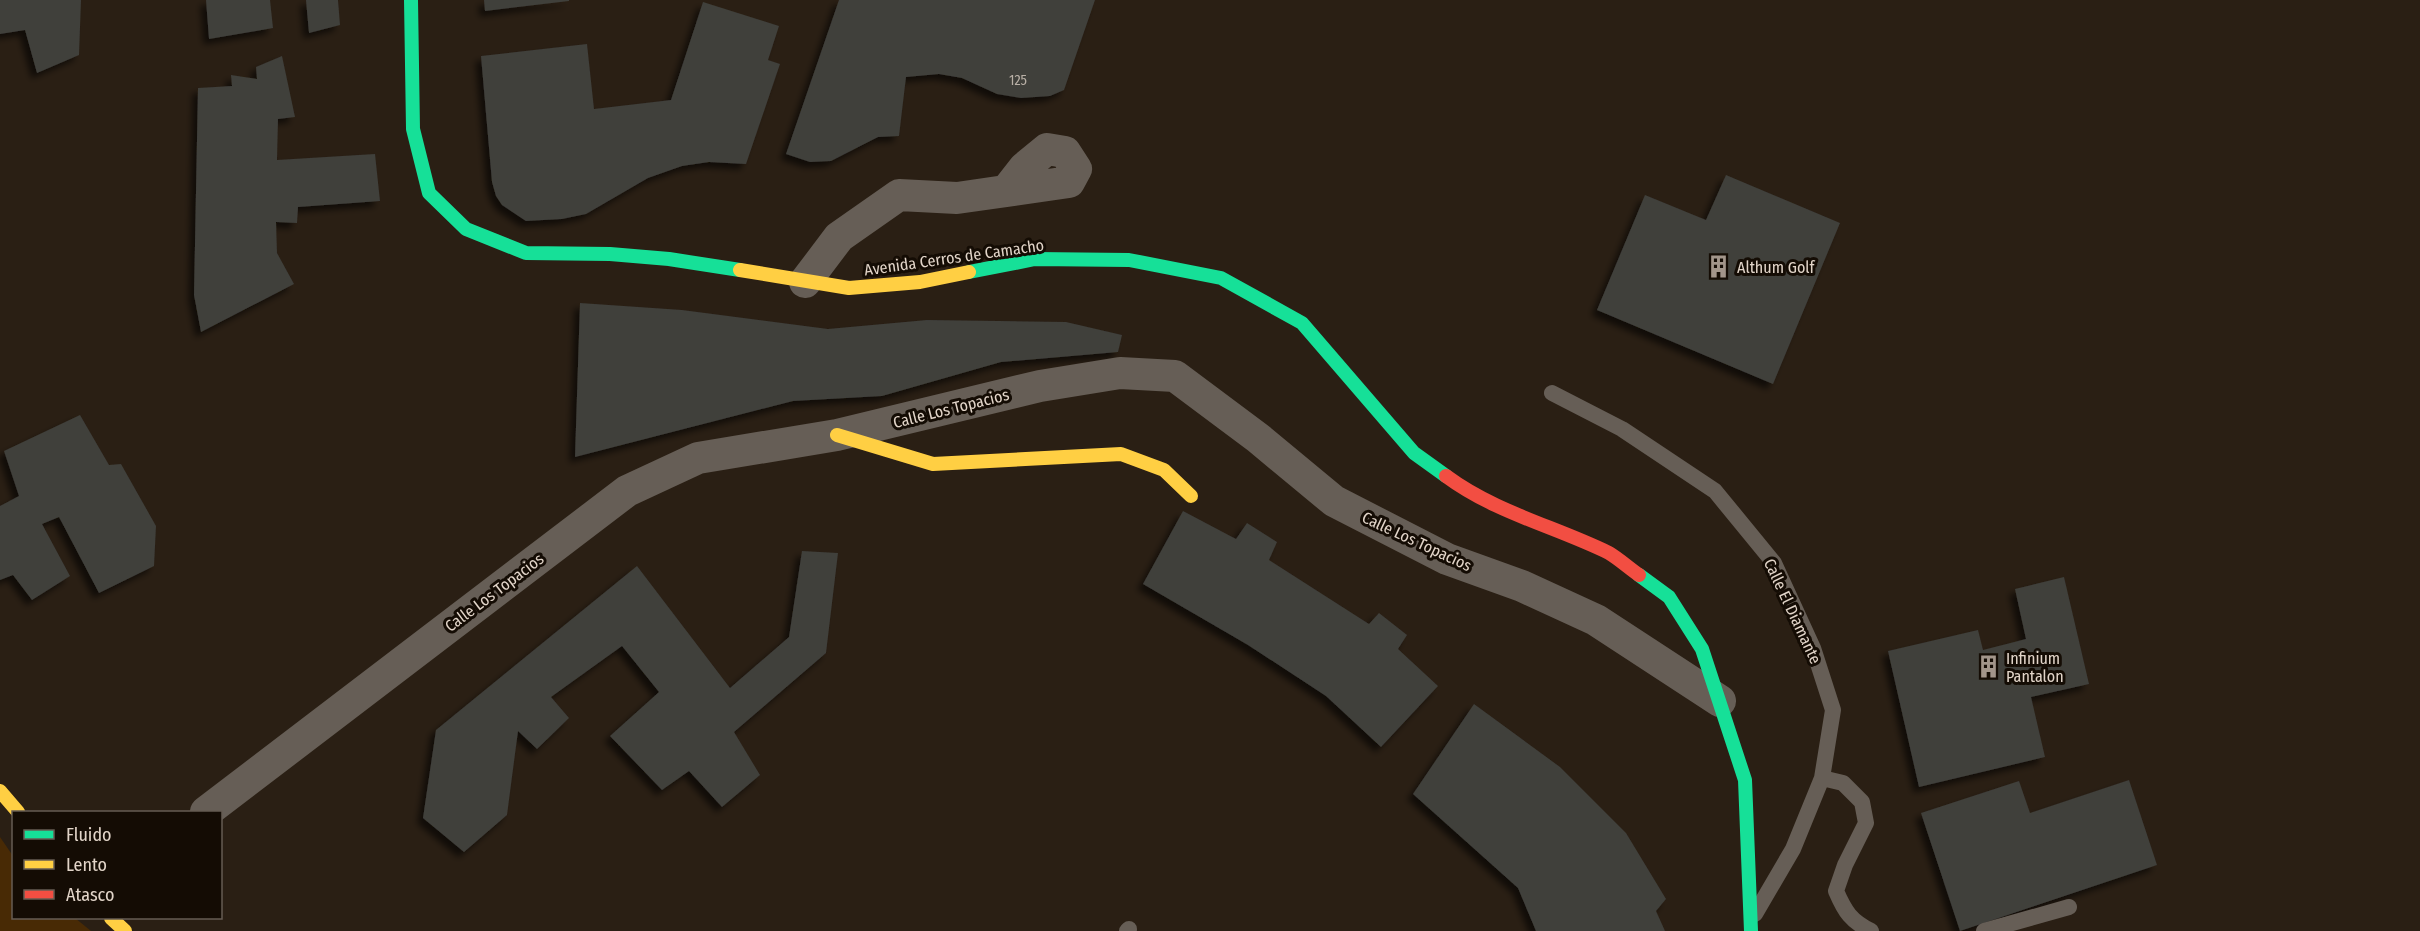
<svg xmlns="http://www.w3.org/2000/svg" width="2420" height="931" font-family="'Fira Sans Condensed',sans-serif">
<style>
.green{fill:#482a05}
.building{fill:#3f3f3b;filter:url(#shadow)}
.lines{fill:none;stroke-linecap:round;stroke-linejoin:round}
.lane{stroke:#665e56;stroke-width:16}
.street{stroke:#665e56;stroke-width:32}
.fast{stroke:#16e098;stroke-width:14}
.slow{stroke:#ffcf43;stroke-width:14}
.jam{stroke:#f24e42;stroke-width:14}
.labels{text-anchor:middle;stroke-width:6;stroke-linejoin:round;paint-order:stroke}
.number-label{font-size:14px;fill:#b9b0a6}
.street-label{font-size:16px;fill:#e2d5c9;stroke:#140c04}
.poi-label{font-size:16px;fill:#e2d5c9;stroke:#140c04;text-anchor:start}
</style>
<defs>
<filter id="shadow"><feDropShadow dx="-5.5" dy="5.5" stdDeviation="3" flood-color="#0009"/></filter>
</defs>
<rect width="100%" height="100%" fill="#2a1f14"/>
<path class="green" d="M0,837L13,856L14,918H75L91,931H0Z"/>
<path class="building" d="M0,0H81L79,55L37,73L25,30L0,34Z
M206,0H270L273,28L209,39Z
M306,0H338L340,25L309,33Z
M484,0H569V1L485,11Z
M839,0H1095L1064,90L1050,96L1021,98L997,94L962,78L939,74L906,77L899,136L878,137L831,161L810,162L786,154Z
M703,2L779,26L768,60L780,64L746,164L709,162L682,166L648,178L586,214L562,219L526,221L502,205L496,196L492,182L481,56L587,44L594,109L671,100Z
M282,56L295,117L278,119L277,160L375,154L380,201L298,207L297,223L276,222L277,253L294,284L201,332L194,295L198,88L232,86L231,75L257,79L256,67Z
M1726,175L1840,223L1773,384L1597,310L1645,195L1706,220Z
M580,303L682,310L828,329L927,320L1066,322L1122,335L1118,352L1001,362L882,396L793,401L575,457Z
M80,415L109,465L121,464L156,526L154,566L99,593L59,517L42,524L70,576L32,600L13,575L0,580V506L19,496L4,451Z
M1183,511L1236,539L1247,523L1277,542L1269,560L1369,624L1379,613L1407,635L1398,649L1438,686L1381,747L1326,696L1248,645L1143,584Z
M802,551L838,553L826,653L734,732L760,775L722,807L689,771L662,790L610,736L659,692L622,646L551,697L569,718L537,749L518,731L507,815L464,852L423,818L436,730L637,566L730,688L789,637Z
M2064,577L2089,684L2031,697L2045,757L1919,787L1888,651L1978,630L1983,650L2026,639L2015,589Z
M1474,704L1560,767L1626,833L1666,899L1656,911L1665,931H1536L1518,888L1413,794Z
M2129,780L2157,865L1960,931L1921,813L2019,781L2030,813Z"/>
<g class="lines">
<path class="lane" d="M1552,393L1622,429L1715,491L1774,563L1813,648L1833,710L1822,778L1793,849L1755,914
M1822,778L1843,783L1862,802L1866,823L1845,865L1836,891C1845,912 1851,921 1871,931
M1127,931L1129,929
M1984,931L2069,907"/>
<path class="street" d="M805,282L839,237L899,195L957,198L1069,182L1076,169L1065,152L1047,149L1024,168L1006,191
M206,812L627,491L698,458L837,435L1040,386L1120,373L1175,376L1258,438L1334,501L1447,559L1522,586L1596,620L1720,701"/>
<path class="fast" d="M411,0L413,129L429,193L466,229L526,253L610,254L669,259L740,270
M969,272L1035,259L1129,260L1221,278L1302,323L1414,453L1446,476
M1639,575L1669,597L1702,649L1745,780L1751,931"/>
<path class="slow" d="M740,270L849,288L920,282L969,272
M837,435L933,464L1121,454L1164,470L1191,496
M0,791L18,812
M111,918L125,931"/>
<path class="jam" d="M1446,476C1496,513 1554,526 1609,553C1619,559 1629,568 1639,575"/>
</g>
<defs>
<symbol id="building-bare" viewBox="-9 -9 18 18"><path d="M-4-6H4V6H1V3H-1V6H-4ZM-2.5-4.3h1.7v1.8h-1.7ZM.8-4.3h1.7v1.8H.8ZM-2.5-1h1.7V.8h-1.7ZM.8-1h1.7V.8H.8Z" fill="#a2958a" stroke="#140c04" stroke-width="2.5" paint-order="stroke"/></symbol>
</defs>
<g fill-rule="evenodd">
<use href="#building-bare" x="1702" y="250" width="33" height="33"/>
<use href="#building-bare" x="1972" y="650" width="33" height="33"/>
</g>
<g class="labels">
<g class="number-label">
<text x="1018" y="85">125</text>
</g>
<g class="street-label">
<text transform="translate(954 257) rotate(-8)" y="6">Avenida Cerros de Camacho</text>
<text transform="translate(951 408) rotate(-14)" y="6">Calle Los Topacios</text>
<text transform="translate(1417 541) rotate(25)" y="6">Calle Los Topacios</text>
<text transform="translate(494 592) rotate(-37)" y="6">Calle Los Topacios</text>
<text transform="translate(1793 611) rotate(65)" y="6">Calle El Diamante</text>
</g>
<g class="poi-label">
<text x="1737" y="273">Althum Golf</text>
<text x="2006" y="664">Infinium<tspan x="2006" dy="18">Pantalon</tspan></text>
</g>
</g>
<rect x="12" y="811" width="210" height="108" fill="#140c04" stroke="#665c53" stroke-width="1.5"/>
<rect x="24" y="830" width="30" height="9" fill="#16e098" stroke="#665c53" stroke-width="1.5"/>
<text x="66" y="841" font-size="18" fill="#e2d5c9">Fluido</text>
<rect x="24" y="860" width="30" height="9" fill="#ffcf43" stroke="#665c53" stroke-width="1.5"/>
<text x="66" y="871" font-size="18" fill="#e2d5c9">Lento</text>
<rect x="24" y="890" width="30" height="9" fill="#f24e42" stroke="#665c53" stroke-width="1.5"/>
<text x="66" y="901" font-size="18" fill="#e2d5c9">Atasco</text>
</svg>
